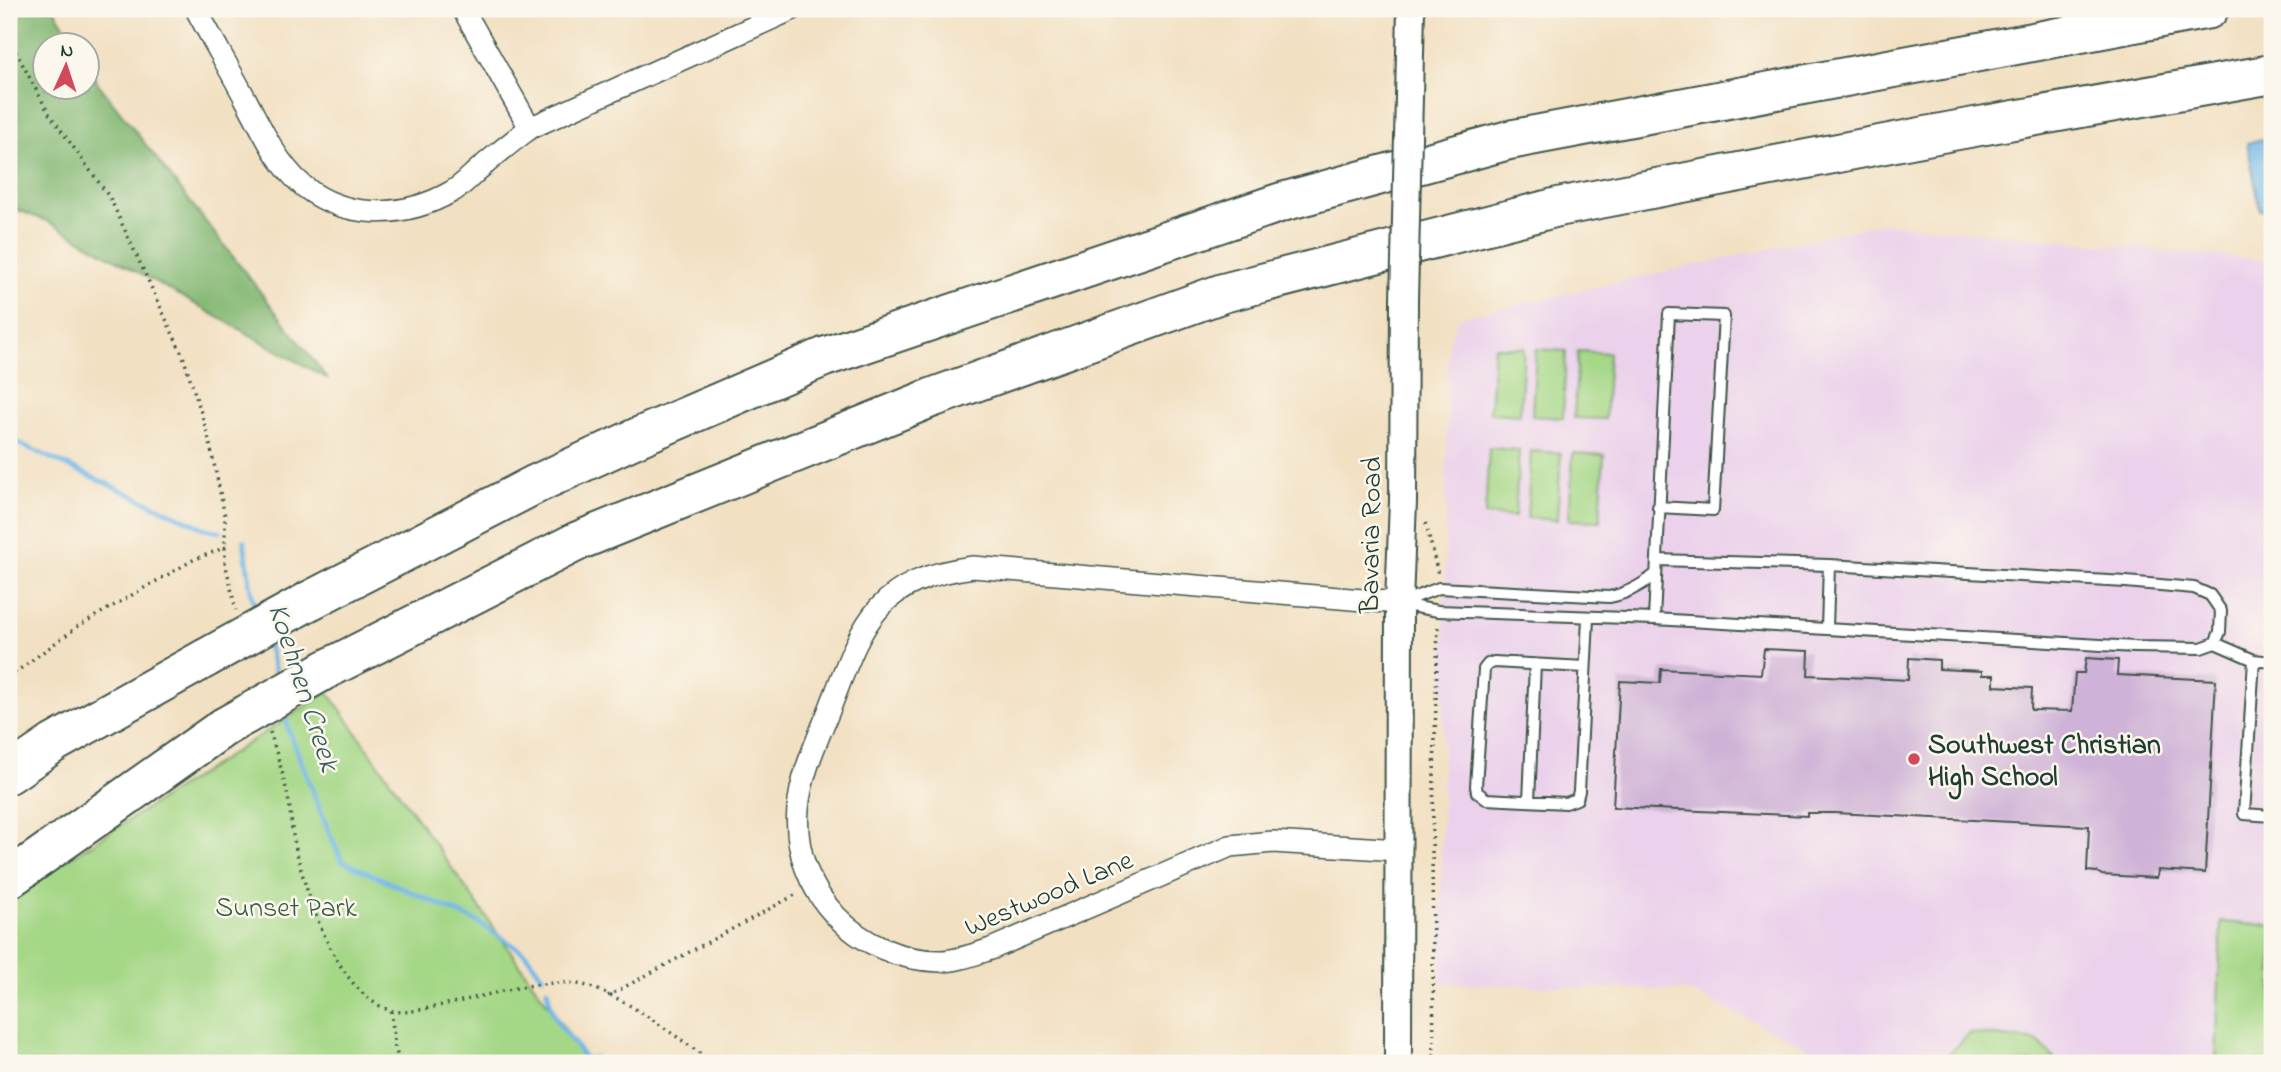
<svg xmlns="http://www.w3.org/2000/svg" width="2281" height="1072" font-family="'Indie Flower',sans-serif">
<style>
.built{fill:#ebd1eb}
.green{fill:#a4d786;stroke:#628a5d;stroke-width:2}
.forest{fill:#83b873;stroke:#517a54;stroke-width:2}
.water{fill:#71b7e8;stroke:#487a8e;stroke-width:2}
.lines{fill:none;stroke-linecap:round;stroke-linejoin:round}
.stream{stroke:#71b7e8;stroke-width:5}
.building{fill:#cfb2d7}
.service-casing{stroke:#3f5549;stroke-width:14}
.minor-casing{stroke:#3f5549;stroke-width:24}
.tertiary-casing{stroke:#3f5549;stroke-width:30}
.motorway-casing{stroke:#3f5549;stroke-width:42}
.path{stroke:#3f5549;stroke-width:3.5;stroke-dasharray:2 5;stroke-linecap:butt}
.service{stroke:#fff;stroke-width:10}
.minor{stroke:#fff;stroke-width:21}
.tertiary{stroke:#fff;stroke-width:26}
.motorway{stroke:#fff;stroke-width:38}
.tertiary-bridge-casing{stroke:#3f5549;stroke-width:30;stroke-linecap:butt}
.motorway-bridge-casing{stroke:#3f5549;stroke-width:42;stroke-linecap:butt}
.tertiary-bridge{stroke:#fff;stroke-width:26}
.motorway-bridge{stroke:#fff;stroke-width:38}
.poi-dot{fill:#d1495b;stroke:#fbf7ec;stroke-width:2.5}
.labels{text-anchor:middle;stroke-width:5;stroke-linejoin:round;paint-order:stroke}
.street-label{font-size:28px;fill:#1f3d34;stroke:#fbf7ec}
.poi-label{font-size:28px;font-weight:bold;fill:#1f3d34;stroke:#fbf7ec;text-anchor:start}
.park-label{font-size:28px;fill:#3a5c44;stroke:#fbf7ec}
.water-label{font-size:30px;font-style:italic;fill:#345c61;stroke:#fbf7ec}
</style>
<rect width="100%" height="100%" fill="#fbf7ec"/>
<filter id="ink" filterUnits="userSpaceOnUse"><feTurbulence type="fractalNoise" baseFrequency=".0143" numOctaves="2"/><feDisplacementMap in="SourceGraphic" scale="14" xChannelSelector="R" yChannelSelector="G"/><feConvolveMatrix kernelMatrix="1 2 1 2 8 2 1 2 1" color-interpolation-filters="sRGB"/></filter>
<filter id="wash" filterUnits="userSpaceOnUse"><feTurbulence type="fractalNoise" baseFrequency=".00686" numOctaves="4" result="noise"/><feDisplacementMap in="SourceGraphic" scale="28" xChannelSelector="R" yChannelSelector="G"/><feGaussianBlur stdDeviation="1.57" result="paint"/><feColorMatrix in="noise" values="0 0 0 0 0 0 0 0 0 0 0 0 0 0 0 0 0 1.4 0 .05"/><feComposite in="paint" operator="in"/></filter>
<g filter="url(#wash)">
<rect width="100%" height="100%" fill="#f2e0c2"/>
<path class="built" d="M1884,223L2272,261V926L2221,922L2216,1063H2059L2037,1041L1970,1033L1940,1063H1841L1688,991L1440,983L1448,348L1458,318Z"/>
<path class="green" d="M1494,347L1524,348L1520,415L1490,413Z
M1536,349L1566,351L1563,418L1532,416Z
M1578,351L1609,353L1605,419L1574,418Z
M1489,448L1519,450L1515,517L1485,515Z
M1531,451L1561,453L1557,520L1527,518Z
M1573,453L1604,455L1600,521L1569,520Z
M328,692L589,1063H9V897Z
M2221,922L2272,926V1063H2216Z
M1970,1033L2037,1041L2059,1063H1940Z"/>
<path class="forest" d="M9,9H54L76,45L46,46V88H88V65L97,82L328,379L47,221L9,207Z"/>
<path class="water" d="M2272,137V210H2260L2247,143Z"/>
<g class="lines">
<path class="stream" d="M9,439L206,529L220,532
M244,541L252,596L258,613
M267,639L277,680
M284,710L288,729L330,835L342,861L478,922L526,954L542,976
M547,989C553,1027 567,1030 585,1059L595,1058L599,1063"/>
</g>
<g id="blocks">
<path class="building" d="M1764,649L1809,651L1808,675L1908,680L1909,658L1939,660V669L1982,671V675H1994V686L2032,688L2031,710L2072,711L2075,673H2084L2086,658L2118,660L2117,675L2216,680L2205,873L2158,870L2157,878L2102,875L2097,872L2087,871L2089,826L1835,813H1807V816L1613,807L1620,681L1660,683L1661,669L1761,674Z"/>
</g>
</g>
<g filter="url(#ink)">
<use href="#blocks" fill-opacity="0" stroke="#3f5549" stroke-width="2"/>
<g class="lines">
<defs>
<path id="service" d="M1402,602L1439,588L1609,597C1627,594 1642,585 1656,574
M1400,604L1438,611L1654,619L2135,647L2201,648L2215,643L2220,632L2221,611L2210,595L2194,588L2126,582L1829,565L1657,560
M1654,619L1669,314L1724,316L1713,510L1658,507
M1827,628L1829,565
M2215,643L2254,660L2272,662
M2254,660L2244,814L2272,816
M1585,667L1494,662L1488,664L1484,669L1476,786L1477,792L1486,799L1566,803L1577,799L1579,791L1587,639L1588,618
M1529,801L1535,664"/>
<path id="minor" d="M196,9C212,39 229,68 245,98C263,131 280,172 313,193C355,220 409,216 451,192C463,186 473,173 484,165C499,152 514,140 530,128L793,9
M463,9L530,128
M1399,603L973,567C874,580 862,625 830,708C817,741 801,774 798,809C791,892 858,960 940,961C957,961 975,954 991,949L1230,846L1273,842L1399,850"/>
<path id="tertiary" d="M1409,97L1411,9
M1398,1063L1399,603L1403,501L1404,300"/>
<path id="motorway" d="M309,601L536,484L636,438L824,357L1282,202L1509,140L2209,9
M325,670L578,541L931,398L1223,293L1558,207L1952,131L2272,74
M9,774L54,743L206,658
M9,879L224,727"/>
</defs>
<use href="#service" class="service-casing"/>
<use href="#minor" class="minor-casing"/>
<use href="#tertiary" class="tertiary-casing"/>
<use href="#motorway" class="motorway-casing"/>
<path class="path" d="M9,39L48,112L110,198L183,356L208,435L225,516V562L236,610
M1426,523L1438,574
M9,677L80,625L193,560L226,547
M270,732C277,755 285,779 289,803C291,814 291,824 293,835C303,887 334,991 389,1010C405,1016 435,1006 452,1003C491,995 549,975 587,986C630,999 677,1038 714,1063
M608,996L797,894
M391,1011L395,1048L400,1063
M1434,1063L1432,853L1438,623"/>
<use href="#service" class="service"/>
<use href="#minor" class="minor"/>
<use href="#tertiary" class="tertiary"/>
<use href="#motorway" class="motorway"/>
<defs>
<path id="tertiary-bridge" d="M1404,300L1409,97"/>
<path id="motorway-bridge" d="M206,658L309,601
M224,727L325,670"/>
</defs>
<use href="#tertiary-bridge" class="tertiary-bridge-casing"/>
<use href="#motorway-bridge" class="motorway-bridge-casing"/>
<use href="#tertiary-bridge" class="tertiary-bridge"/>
<use href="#motorway-bridge" class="motorway-bridge"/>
</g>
</g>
<circle class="poi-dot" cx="1914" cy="759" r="7"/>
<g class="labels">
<g class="street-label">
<text transform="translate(1369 535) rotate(-89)" y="10">Bavaria Road</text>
<text transform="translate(1048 892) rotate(-23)" y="10">Westwood Lane</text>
</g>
<g class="poi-label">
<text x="1928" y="753">Southwest Christian<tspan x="1928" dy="32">High School</tspan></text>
</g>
<g class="park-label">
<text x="286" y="916">Sunset Park</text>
</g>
<g class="water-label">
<text transform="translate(305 687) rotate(72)" y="10">Koehnen Creek</text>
</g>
</g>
<rect width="2281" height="1072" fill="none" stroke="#fbf7ec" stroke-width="35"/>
<g transform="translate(66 66) rotate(3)"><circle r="33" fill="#fbf7ec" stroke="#a3ada2" stroke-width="2"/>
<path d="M0-5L12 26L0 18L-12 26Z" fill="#d1495b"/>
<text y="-10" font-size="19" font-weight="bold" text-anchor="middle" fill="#1f3d34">N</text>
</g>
</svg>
